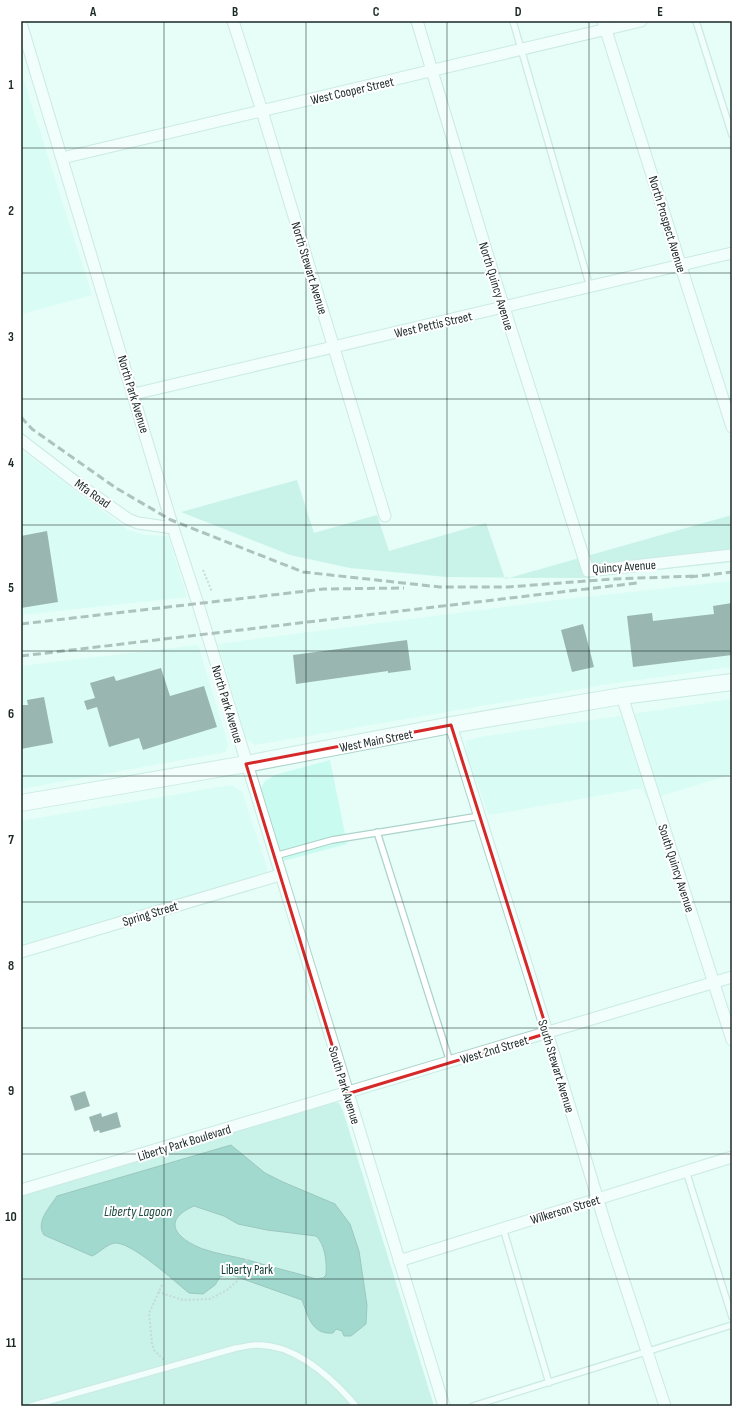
<svg xmlns="http://www.w3.org/2000/svg" width="753" height="1427" font-family="'Sofia Sans Condensed',sans-serif">
<style>
.built{fill:#cafbf0}
.green{fill:#a6e5d8}
.water{fill:#4fae9d;stroke:#3f8679;fill-rule:evenodd}
.building{fill:#3e615a}
.lines{fill:none;stroke-linecap:round;stroke-linejoin:round}
.lane-casing{stroke:#acd3ca;stroke-width:8}
.street-casing{stroke:#acd3ca;stroke-width:13}
.secondary-casing{stroke:#acd3ca;stroke-width:18}
.path{stroke:#9db1ac;stroke-width:2;stroke-dasharray:2 2;stroke-linecap:butt}
.lane{stroke:#fff;stroke-width:5.5}
.street{stroke:#fff;stroke-width:11}
.secondary{stroke:#fff;stroke-width:16}
.rail{stroke:#697b77;stroke-width:3;stroke-dasharray:8 4;stroke-linecap:butt}
.marked{fill:none;stroke:#d62828;stroke-width:3;stroke-linejoin:round}
.grid{fill:none;stroke:#1a2926;stroke-width:1;stroke-opacity:0.55}
.labels{text-anchor:middle;stroke-width:4;stroke-linejoin:round;paint-order:stroke}
.street-label{font-size:13px;fill:#1a2926;stroke:#fff}
.park-label{font-size:13px;fill:#0c3932;stroke:#fff}
.water-label{font-size:14px;font-style:italic;fill:#204b43;stroke:#fff}
.neatline{fill:none;stroke:#1a2926;stroke-width:1.5}
.grid-label{font-size:13px;text-anchor:middle;font-weight:bold;fill:#1a2926}
</style>
<rect width="100%" height="100%" fill="#e6fdf8"/>
<path class="built" d="M21,72L92,295L21,314Z
M21,450L128,530L145,535L168,536L187,597L21,615Z
M732,581V667L609,684L255,745L246,738L218,644L558,600Z
M198,645L228,744L226,752L21,789V666Z
M732,699V774L648,800L642,788L489,815L466,754V741L480,737Z
M330,760L347,844L283,861L260,790L265,781L275,775Z
M231,785L242,792L269,874L21,948V821Z"/>
<path class="green" d="M297,480L314,533L377,515L389,551L486,523L505,579L732,515V562L582,578L447,577L350,568L290,555L181,512Z
M331,1102L339,1103L343,1111L434,1406H21V1197L34,1191Z"/>
<path class="water" d="M231,1145L265,1173L283,1182L335,1204L350,1224L359,1251L367,1305L366,1324L351,1336H344L342,1331L336,1329L333,1333C311,1335 308,1315 302,1300L229,1274L220,1277L215,1285L203,1294L189,1293C174,1281 131,1241 114,1243C106,1245 99,1253 92,1256L44,1235C35,1222 50,1207 57,1196ZM194,1206L224,1216L238,1224L267,1230L316,1236C325,1244 327,1262 326,1275L323,1278L316,1279C294,1272 270,1267 248,1260C233,1256 217,1254 203,1249C177,1239 160,1221 194,1206Z"/>
<path class="building" d="M47,531L58,602L21,608V536Z
M732,603V655L633,667L627,616L652,613L653,621L714,614L713,606Z
M583,624L594,667L572,672L561,630Z
M407,640L411,670L388,673V671L296,684L293,655Z
M161,668L170,696L204,686L217,727L143,750L139,738L109,747L97,707L87,710L84,701L95,698L90,683L114,676L116,681Z
M44,697L53,743L21,749V705H28L27,700Z
M85,1091L90,1106L75,1111L70,1096Z
M117,1112L121,1127L100,1133L99,1130L94,1132L89,1117L101,1113L102,1117Z"/>
<g class="lines">
<defs>
<path id="lane" d="M513,21L590,287
M696,21L732,135
M377,832L450,1062
M275,856L332,840L480,816
M686,1171L732,1317
M503,1228L549,1383
M31,1406L236,1348C243,1347 251,1345 258,1345C297,1345 332,1378 356,1406
M473,1406L732,1325"/>
<path id="street" d="M233,21L262,111L385,516
M417,21L493,273L588,571L732,555
M603,21L732,427
M21,23L173,528L198,604L444,1406
M62,158L641,21
M134,394L732,253
M21,440L77,483L128,519L138,523L173,528
M622,696L732,1040
M451,725L530,976L608,1233L665,1406
M21,952L280,875
M21,1190L732,977
M399,1261L732,1157"/>
<path id="secondary" d="M21,803L246,764L451,725L622,696L732,682"/>
</defs>
<use href="#lane" class="lane-casing"/>
<use href="#street" class="street-casing"/>
<use href="#secondary" class="secondary-casing"/>
<path class="path" d="M203,570L212,592
M162,1285L149,1313L152,1344L154,1350L164,1360
M158,1292L183,1300L210,1299L227,1290L237,1281L248,1257"/>
<use href="#lane" class="lane"/>
<use href="#street" class="street"/>
<use href="#secondary" class="secondary"/>
<path class="rail" d="M21,417L32,429L116,488L171,520L303,572L440,587H508L613,579L696,576
M690,577L732,572
M21,624L324,589L404,588
M21,656L637,583"/>
</g>
<path d="M0 0H753V1427H0ZM451,725L548,1033L347,1094L246,764Z" fill="#e6fdf8" fill-opacity=".55" fill-rule="evenodd"/>
<path class="marked" d="M451,725L548,1033L347,1094L246,764Z"/>
<path class="grid" d="M164,21V1406M306,21V1406M447,21V1406M589,21V1406M21,148H732M21,273H732M21,399H732M21,525H732M21,651H732M21,776H732M21,902H732M21,1028H732M21,1154H732M21,1279H732"/>
<g class="labels">
<g class="street-label">
<text transform="translate(352 90) rotate(-13)" y="5">West Cooper Street</text>
<text transform="translate(668 224) rotate(73)" y="5">North Prospect Avenue</text>
<text transform="translate(310 268) rotate(73)" y="5">North Stewart Avenue</text>
<text transform="translate(497 286) rotate(73)" y="5">North Quincy Avenue</text>
<text transform="translate(433 324) rotate(-13)" y="5">West Pettis Street</text>
<text transform="translate(134 394) rotate(73)" y="5">North Park Avenue</text>
<text transform="translate(93 493) rotate(35)" y="5">Mfa Road</text>
<text transform="translate(624 566) rotate(-4)" y="5">Quincy Avenue</text>
<text transform="translate(228 704) rotate(73)" y="5">North Park Avenue</text>
<text transform="translate(376 740) rotate(-11)" y="5">West Main Street</text>
<text transform="translate(677 868) rotate(72)" y="5">South Quincy Avenue</text>
<text transform="translate(150 913) rotate(-17)" y="5">Spring Street</text>
<text transform="translate(494 1049) rotate(-17)" y="5">West 2nd Street</text>
<text transform="translate(557 1066) rotate(73)" y="5">South Stewart Avenue</text>
<text transform="translate(345 1085) rotate(73)" y="5">South Park Avenue</text>
<text transform="translate(184 1142) rotate(-17)" y="5">Liberty Park Boulevard</text>
<text transform="translate(565 1209) rotate(-17)" y="5">Wilkerson Street</text>
</g>
<g class="park-label">
<text x="247" y="1274">Liberty Park</text>
</g>
<g class="water-label">
<text x="138" y="1216">Liberty Lagoon</text>
</g>
</g>
<rect width="753" height="1427" fill="none" stroke="#ffffff" stroke-width="44"/>
<rect x="22" y="22" width="709" height="1383" class="neatline"/>
<g class="grid-label">
<text x="93" y="16">A</text>
<text x="235" y="16">B</text>
<text x="376" y="16">C</text>
<text x="518" y="16">D</text>
<text x="660" y="16">E</text>
<text x="11" y="89">1</text>
<text x="11" y="215">2</text>
<text x="11" y="341">3</text>
<text x="11" y="467">4</text>
<text x="11" y="592">5</text>
<text x="11" y="718">6</text>
<text x="11" y="844">7</text>
<text x="11" y="970">8</text>
<text x="11" y="1095">9</text>
<text x="11" y="1221">10</text>
<text x="11" y="1347">11</text>
</g>
</svg>
